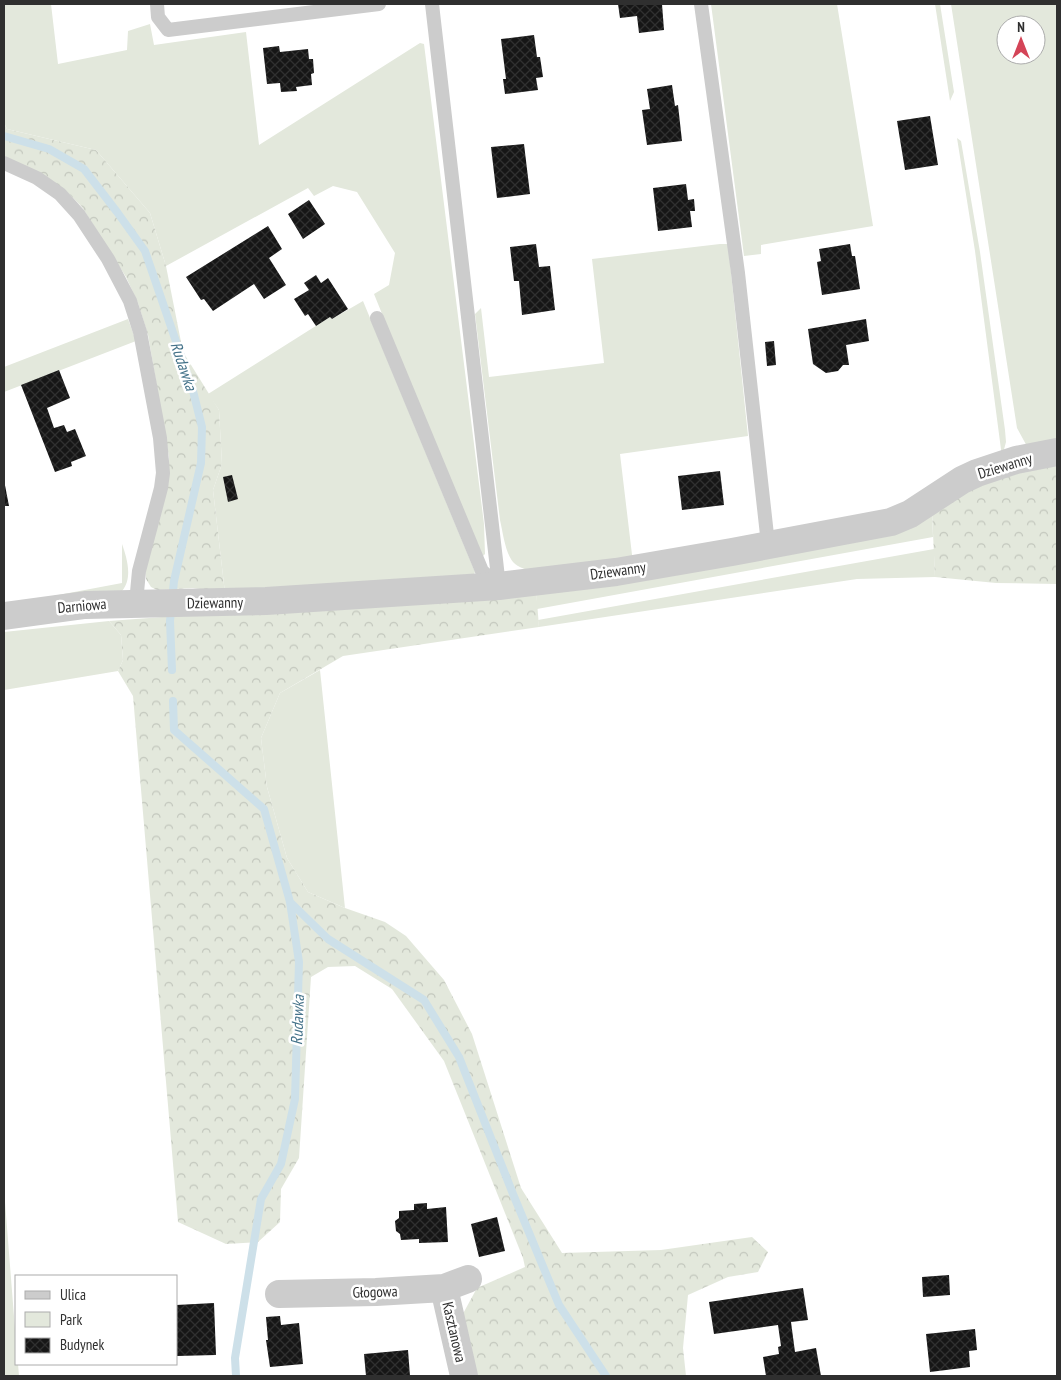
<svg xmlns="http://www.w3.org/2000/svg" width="1061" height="1380" font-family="'PT Sans Narrow',sans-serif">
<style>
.green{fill:#e3e8dc;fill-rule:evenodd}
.forest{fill:url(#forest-crowns)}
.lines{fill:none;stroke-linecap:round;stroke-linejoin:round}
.stream{stroke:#cde0e9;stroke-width:8}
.building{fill:url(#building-cross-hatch)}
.lane{stroke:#ccc;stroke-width:14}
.street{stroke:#ccc;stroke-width:28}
.labels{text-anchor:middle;stroke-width:5;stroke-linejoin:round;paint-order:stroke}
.street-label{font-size:15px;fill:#2f2f2f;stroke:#fff}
.water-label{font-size:16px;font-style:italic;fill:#45738a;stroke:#fff}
</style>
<defs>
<pattern id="forest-crowns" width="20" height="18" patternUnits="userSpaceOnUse" patternTransform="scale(1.25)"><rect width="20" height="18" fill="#e3e8dc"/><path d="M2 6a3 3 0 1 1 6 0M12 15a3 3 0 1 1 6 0" fill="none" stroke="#c3c7bd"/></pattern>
<pattern id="building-cross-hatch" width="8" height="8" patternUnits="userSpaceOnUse" patternTransform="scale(1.25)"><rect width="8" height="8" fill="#161616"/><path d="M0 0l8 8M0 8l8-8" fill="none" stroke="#303030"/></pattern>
</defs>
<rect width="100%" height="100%" fill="#fff"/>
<path class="green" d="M4,4H51L58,64L127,50L128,31L150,24L154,45L246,32L259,145L420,43L424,44L484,524L485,554L483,556L477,548L374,294L389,285L395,253L357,192L333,186L314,196L308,188L166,266L150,213L96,150L7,129L4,123Z
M711,4H837L873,226L761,245V254L744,256Z
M935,4H940L954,92L950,101Z
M951,4H1057V444L1029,450L1017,428ZM1006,25H1036V55H1006Z
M957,138L961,141L980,252L1005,430L1006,442L1002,457L975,251Z
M720,244H728L748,436L620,454L633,563L535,572C528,570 518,568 513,562C505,552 503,533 500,520L475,314L481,308L489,377L604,363L592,259Z
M363,301L473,567L475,572L472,579L225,593L213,490L222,464L219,410L208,394L330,317L332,319Z
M128,319L136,341L4,392V367Z
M932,510L933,537L537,609L536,589Z
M122,544C127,558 133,578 122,591L37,599L122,583Z
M934,549L935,577L857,579L539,627L538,620Z
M109,621L121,635L123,660L118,671L4,690V632Z
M320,670L345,908L308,892L287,858L267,787L261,738L280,693Z
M4,1189L16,1342V1364H18L19,1376H4Z"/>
<path class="forest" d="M4,123L7,129L96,150L150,213L166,266L183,352L219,410L222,464L213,490L225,593L193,588L157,590L151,587L146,579L145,565L169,474V457L148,335L138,303L126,277L82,207L64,189L4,156Z
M1057,460V584L996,583L935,577L932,511L976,481Z
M536,589L539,627L343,656L280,693L261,738L267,787L287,858L308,892L345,908L385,922L406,936L444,980L472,1034L521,1188L562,1253L661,1250L752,1237L768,1252L758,1272L728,1277L688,1295L683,1348L686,1376H469L459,1321L477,1288L525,1267L523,1258L444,1061L392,989L355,966L328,967L311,977L299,1158L281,1189L280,1222L258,1242L226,1244L178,1222L133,696L118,671L123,660L121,635L109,621Z"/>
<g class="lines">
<path class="stream" d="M4,136L49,149L84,169L117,212L145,251L193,391L202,427L201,463L174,581L170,621L172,670
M173,701L174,730L264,809L290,902L299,962L295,1099L281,1164L261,1199L235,1358L236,1376
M290,902L328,939L424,1000L459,1057L513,1194L559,1305L606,1376"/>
</g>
<path class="building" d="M618,4H662L664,30L639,33L637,16L620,18Z
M534,35L537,57H540L543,77L536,78L538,90L505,94L503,79H506L501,39Z
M279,46L280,52L308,49L309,59H313L314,73L311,74L312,85L296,87L297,91L281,92L280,83L267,84L263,48Z
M672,85L675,106L678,105L682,141L647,145L642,110L650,109L647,89Z
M930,116L938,165L905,170L897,121Z
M524,144L530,194L497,198L491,147Z
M686,184L688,200L694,199L695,211H690L692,227L658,231L653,188Z
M309,200L325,224L303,239L288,214Z
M268,226L282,249L269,258L286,285L264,299L254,284L213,311L204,299L201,300L186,277Z
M536,244L539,267L550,266L555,310L522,315L519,281H514L510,247Z
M850,244L852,256H855L860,289L822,295L817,262L821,261L819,249Z
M316,275L321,283L328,278L348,309L332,319L330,317L316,326L308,314L305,316L294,299L309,290L304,283Z
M866,319L869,341L846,345L849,365H843L838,371L826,373L813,364L808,329Z
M774,341L776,365L767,366L765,342Z
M59,370L70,398L47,408L54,428L64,425L67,432L75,429L86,456L71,462L72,466L55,472L21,385Z
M720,471L724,505L682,510L678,476Z
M232,475L238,499L228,502L223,477Z
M4,480L9,506H4Z
M427,1203V1209L446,1207L448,1242L419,1243V1239L401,1240L400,1234L396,1231L395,1221L399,1218V1211L414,1210V1204Z
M497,1217L505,1251L479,1257L471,1224Z
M949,1275L950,1295L923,1297L922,1277Z
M803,1288L808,1320L791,1322L795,1352L816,1348L821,1376H766L763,1357L779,1354L778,1347L781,1346L778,1325L714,1334L709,1302Z
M214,1303L216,1355L177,1356L176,1305Z
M280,1316L281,1325L299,1323L303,1364L270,1367L266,1340H268L266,1317Z
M975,1329L977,1350L969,1351L970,1367L930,1372L926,1334Z
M408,1350L410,1376H366L364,1354Z"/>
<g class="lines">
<path class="lane" d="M157,4L158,17L168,30L379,4
M701,4L738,273L768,544
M4,163L37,178L60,194L79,215L108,259L130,301L140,332L160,438L163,473L161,488L139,571L136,603
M377,318L482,571L499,586L432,4"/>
<path class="street" d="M4,616L85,605L266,601L499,586L616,572L732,552L891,522L910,514L962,480L977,473L1016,460L1057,452
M444,1288L464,1376
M279,1294L376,1292L444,1288L468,1279"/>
</g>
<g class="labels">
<g class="street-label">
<text transform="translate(1005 466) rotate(-17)" y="5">Dziewanny</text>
<text transform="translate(618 571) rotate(-8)" y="5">Dziewanny</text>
<text transform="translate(215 603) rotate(-1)" y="5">Dziewanny</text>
<text transform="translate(82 606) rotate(-5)" y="5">Darniowa</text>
<text transform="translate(375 1292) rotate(-2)" y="5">Głogowa</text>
<text transform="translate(454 1332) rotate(77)" y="5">Kasztanowa</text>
</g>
<g class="water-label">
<text transform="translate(184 366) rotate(71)" y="6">Rudawka</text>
<text transform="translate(297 1020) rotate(-88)" y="6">Rudawka</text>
</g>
</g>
<rect width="1061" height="1380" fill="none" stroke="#2f2f2f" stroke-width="10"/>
<rect x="15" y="1275" width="162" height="90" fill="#ffffff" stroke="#acacac"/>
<rect x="25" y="1291" width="25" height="8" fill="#cccccc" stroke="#acacac"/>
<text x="60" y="1300" font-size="15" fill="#2f2f2f">Ulica</text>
<rect x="25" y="1312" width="25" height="15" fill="#e3e8dc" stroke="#acacac"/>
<text x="60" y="1325" font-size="15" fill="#2f2f2f">Park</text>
<rect x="25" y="1338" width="25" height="15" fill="url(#building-cross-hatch)" stroke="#acacac"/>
<text x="60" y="1350" font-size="15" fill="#2f2f2f">Budynek</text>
<g transform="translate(1021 40)"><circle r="24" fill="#ffffff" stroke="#acacac"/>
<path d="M0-4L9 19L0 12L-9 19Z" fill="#d44457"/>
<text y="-8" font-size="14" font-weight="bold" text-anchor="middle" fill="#2f2f2f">N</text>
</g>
</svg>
